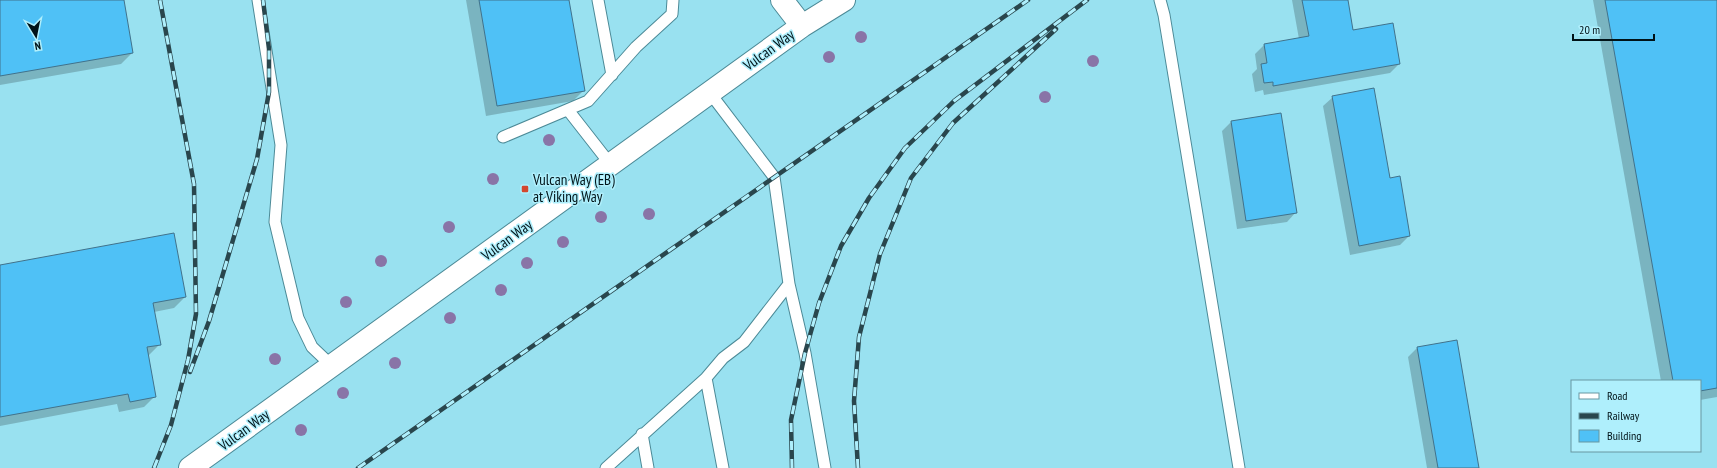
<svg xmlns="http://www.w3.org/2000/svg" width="1717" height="468" font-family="'PT Sans Narrow',sans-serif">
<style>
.built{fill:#99e1f0;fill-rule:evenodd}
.shadow{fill:#0003}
.building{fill:#4fc1f6;stroke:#41728b}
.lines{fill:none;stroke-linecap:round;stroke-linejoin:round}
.lane-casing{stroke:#4c8a97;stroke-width:13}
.secondary-casing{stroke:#4c8a97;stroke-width:24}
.lane{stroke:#fff;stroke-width:11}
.secondary{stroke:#fff;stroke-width:22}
.rail-casing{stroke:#29464d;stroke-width:4.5}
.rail{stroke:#afeffc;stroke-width:3;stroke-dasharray:9;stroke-linecap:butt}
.tree{fill:#8974a7}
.poi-dot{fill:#d3472f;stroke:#afeffc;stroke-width:1.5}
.labels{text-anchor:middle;stroke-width:3;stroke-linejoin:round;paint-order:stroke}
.street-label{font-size:15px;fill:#001318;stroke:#afeffc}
.poi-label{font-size:15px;fill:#001318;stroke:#afeffc;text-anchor:start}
</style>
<rect width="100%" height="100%" fill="#afeffc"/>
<path class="built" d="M0,0H1717V468H0ZM1572,381H1700V451H1572Z"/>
<path class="shadow" d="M0,0H123L132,53L121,64L0,85Z
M466,0H568L584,90L573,101L486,116Z
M1292,0H1347L1352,31L1399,64L1390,73L1264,95L1263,90L1255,92L1252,74L1257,69L1255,54L1264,45L1299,39Z
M1593,0H1717V397L1700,400V381H1661Z
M1333,97L1389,179L1409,236L1400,245L1350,255L1323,106Z
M1231,122L1296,212L1287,222L1237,229L1222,131Z
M0,266L185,297L174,308L154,312L160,344L148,356L155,396L144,407L119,412L117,404L0,426Z
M1417,348L1478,468H1427L1408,357Z"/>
<path class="building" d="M0,0H124L133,53L0,76Z
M479,0H569L585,91L497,106Z
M1302,0H1348L1353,30L1393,23L1400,64L1273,86V82L1264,83L1261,64L1267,63L1264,44L1309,36Z
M1605,0H1717V388L1700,391V381H1673Z
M1374,88L1390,178L1400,176L1410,236L1359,246L1332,96Z
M1281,113L1297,213L1246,221L1231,121Z
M174,233L186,297L153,303L161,345L147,347L156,397L130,402L128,394L0,417V265Z
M1457,340L1479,468H1438L1417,347Z"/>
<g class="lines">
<defs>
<path id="lane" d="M258,0L281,145L275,222L298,318L312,347L332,366
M598,0L612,75
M1160,0L1164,15L1239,468
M710,93L774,177L789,284L805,353L825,468
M568,110L611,165
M503,137L588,101L636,47L672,14L673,0
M706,378L723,468
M642,434L648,468
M606,468L706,378L723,358L744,342L789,284"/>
<path id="secondary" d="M782,0L802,26
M190,468L802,26L844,0"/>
</defs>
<use href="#lane" class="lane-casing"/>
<use href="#secondary" class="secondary-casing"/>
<use href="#lane" class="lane"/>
<use href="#secondary" class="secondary"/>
<defs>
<path id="rail" d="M190,372L209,321L257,159L269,92V49L263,0
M154,468L171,425L188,360L196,314L194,184L160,0
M358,468L1028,0
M792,468L791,420L805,353L819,303L841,246L869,198L905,148L954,101L1087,0
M858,468L854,401L859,337L880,254L911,178L953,123L1056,29"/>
</defs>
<use href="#rail" class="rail-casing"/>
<use href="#rail" class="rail"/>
</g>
<g class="tree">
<circle cx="861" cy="37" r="6"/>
<circle cx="829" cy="57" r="6"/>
<circle cx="1093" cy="61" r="6"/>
<circle cx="1045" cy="97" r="6"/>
<circle cx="549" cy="140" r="6"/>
<circle cx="493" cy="179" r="6"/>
<circle cx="649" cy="214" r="6"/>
<circle cx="601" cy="217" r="6"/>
<circle cx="449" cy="227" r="6"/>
<circle cx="563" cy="242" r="6"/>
<circle cx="381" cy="261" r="6"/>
<circle cx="527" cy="263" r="6"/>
<circle cx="501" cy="290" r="6"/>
<circle cx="346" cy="302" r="6"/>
<circle cx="450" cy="318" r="6"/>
<circle cx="275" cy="359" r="6"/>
<circle cx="395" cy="363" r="6"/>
<circle cx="343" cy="393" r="6"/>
<circle cx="301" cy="430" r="6"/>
</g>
<rect class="poi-dot" x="521" y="185" width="8" height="8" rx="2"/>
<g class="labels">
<g class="street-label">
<text transform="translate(769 50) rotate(-36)" y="5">Vulcan Way</text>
<text transform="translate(507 240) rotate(-36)" y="5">Vulcan Way</text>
<text transform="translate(244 430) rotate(-36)" y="5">Vulcan Way</text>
</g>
<g class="poi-label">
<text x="533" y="185">Vulcan Way (EB)<tspan x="533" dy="17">at Viking Way</tspan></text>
</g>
</g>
<rect x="1571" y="380" width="130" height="72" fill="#afeffc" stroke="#6997a1"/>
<rect x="1579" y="393" width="20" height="6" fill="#ffffff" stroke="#6997a1"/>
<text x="1607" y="400" font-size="12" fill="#001318">Road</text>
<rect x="1579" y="413" width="20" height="6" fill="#29464d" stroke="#6997a1"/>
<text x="1607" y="420" font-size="12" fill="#001318">Railway</text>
<rect x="1579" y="430" width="20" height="12" fill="#4fc1f6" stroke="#6997a1"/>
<text x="1607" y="440" font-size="12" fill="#001318">Building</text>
<g transform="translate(36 36) rotate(170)" stroke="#afeffc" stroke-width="3" paint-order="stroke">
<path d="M0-3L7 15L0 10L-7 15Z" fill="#001318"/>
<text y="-6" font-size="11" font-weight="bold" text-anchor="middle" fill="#001318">N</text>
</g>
<path d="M1573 34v6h81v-6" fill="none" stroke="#001318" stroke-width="2"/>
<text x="1579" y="34" font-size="12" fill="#001318" stroke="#afeffc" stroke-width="3" paint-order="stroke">20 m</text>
</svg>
